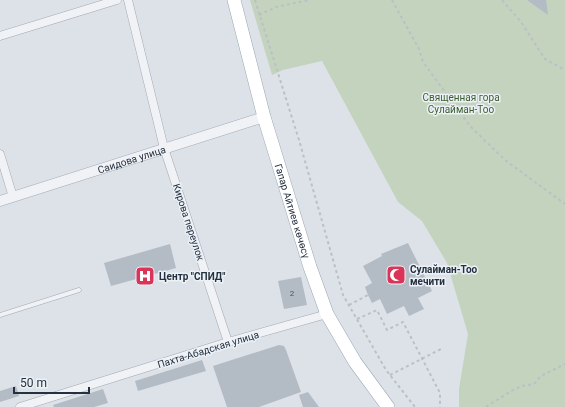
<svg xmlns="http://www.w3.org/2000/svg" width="565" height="407" font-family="Roboto,sans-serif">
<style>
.green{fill:#c4d3bd}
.building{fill:#b3bbc5}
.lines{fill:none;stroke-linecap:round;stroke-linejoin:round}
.service-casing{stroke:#a2a9b2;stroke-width:5}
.minor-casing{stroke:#a2a9b2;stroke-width:9}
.tertiary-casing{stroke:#a2a9b2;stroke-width:11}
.primary-casing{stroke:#9ba7b5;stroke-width:14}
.path{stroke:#bbc0c7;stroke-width:2;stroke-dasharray:3 3;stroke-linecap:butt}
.service{stroke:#f0f2f6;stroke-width:4}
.minor{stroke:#f0f2f6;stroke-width:8}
.tertiary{stroke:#f0f2f6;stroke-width:10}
.primary{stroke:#fff;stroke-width:13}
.labels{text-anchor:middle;stroke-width:3;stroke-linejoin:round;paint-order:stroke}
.number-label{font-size:8px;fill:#485461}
.park-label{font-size:10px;fill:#3c5d31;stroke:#ecf1f6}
.street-label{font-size:10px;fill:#253140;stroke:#ecf1f6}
.poi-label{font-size:10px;font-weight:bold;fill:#253140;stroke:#ecf1f6;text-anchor:start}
</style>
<rect width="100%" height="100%" fill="#dde2e8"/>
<path class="green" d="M250,0H565V407H459V389L468,334L447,263L422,221L398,202L322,61L283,70L272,75Z"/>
<path class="building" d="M527,0H546L548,15Z
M408,243L432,291L418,298L424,309L409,316L404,306L387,314L380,299L372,303L368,295L365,287L372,283L363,266L382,256L381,254Z
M170,244L176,268L111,286L104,263Z
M301,277L307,305L284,309L278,281Z
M279,345L284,346L286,350L301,392L259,407H227L213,366Z
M202,360L206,371L138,391L135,381Z
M16,386L19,396L0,402V391Z
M103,389L108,403L94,407H54L53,405Z
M308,392L319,407H303L299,395Z"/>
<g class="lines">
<defs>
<path id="service" d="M0,315L79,290"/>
<path id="minor" d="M128,0L164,148L228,342
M0,36L117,0
M0,154L13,197
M20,407L228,342L327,314"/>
<g id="tertiary">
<path id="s1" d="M0,201L264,117"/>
</g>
<g id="primary">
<path id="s2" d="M234,0L264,117L310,267L327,314L355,362L388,407"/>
</g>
</defs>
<use href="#service" class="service-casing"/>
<use href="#minor" class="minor-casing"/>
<use href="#tertiary" class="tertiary-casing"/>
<use href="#primary" class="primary-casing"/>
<path class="path" d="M255,0L299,140L343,295L386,370L415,407
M392,0L419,49L423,62L470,126L505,160L565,204
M502,0L521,22L545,59L565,70
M259,15L276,7L309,0
M349,305L368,295
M357,319L377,310L387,330L403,322L440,393V407
M390,375L443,348
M486,407L511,391L522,386L534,384L541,376L565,364"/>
<use href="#service" class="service"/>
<use href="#minor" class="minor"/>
<use href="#tertiary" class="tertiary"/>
<use href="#primary" class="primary"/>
</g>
<defs>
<symbol id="mosque-square" viewBox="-11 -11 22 22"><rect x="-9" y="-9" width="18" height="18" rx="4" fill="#db3459" stroke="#ecf1f6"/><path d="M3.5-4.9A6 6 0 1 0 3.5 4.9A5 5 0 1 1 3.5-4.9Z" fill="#fff"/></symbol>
<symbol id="hospital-square" viewBox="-11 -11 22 22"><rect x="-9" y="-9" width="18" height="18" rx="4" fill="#db3459" stroke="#ecf1f6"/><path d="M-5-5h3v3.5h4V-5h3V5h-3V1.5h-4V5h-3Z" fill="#fff"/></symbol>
</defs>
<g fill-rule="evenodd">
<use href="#mosque-square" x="385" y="264" width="22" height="22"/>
<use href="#hospital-square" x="134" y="265" width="22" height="22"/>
</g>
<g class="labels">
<g class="number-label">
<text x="292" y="296">2</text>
</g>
<g class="park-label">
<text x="461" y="101">Священная гора<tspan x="461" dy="12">Сулайман-Тоо</tspan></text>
</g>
<g class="street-label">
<text dy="4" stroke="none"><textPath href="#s1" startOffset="138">Саидова улица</textPath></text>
<text dy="4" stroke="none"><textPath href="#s2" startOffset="219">Гапар Айтиев көчөсү</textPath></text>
<text transform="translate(189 222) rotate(72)" y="4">Кирова переулок</text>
<text transform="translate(208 349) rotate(-17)" y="4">Пахта-Абадская улица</text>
</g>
<g class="poi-label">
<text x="410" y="273">Сулайман-Тоо<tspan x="410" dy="12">мечити</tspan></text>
<text x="159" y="280">Центр "СПИД"</text>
</g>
</g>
<path d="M14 387v6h75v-6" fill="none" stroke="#253140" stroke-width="2"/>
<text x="20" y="387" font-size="12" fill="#253140" stroke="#ecf1f6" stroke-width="3" paint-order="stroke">50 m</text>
</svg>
